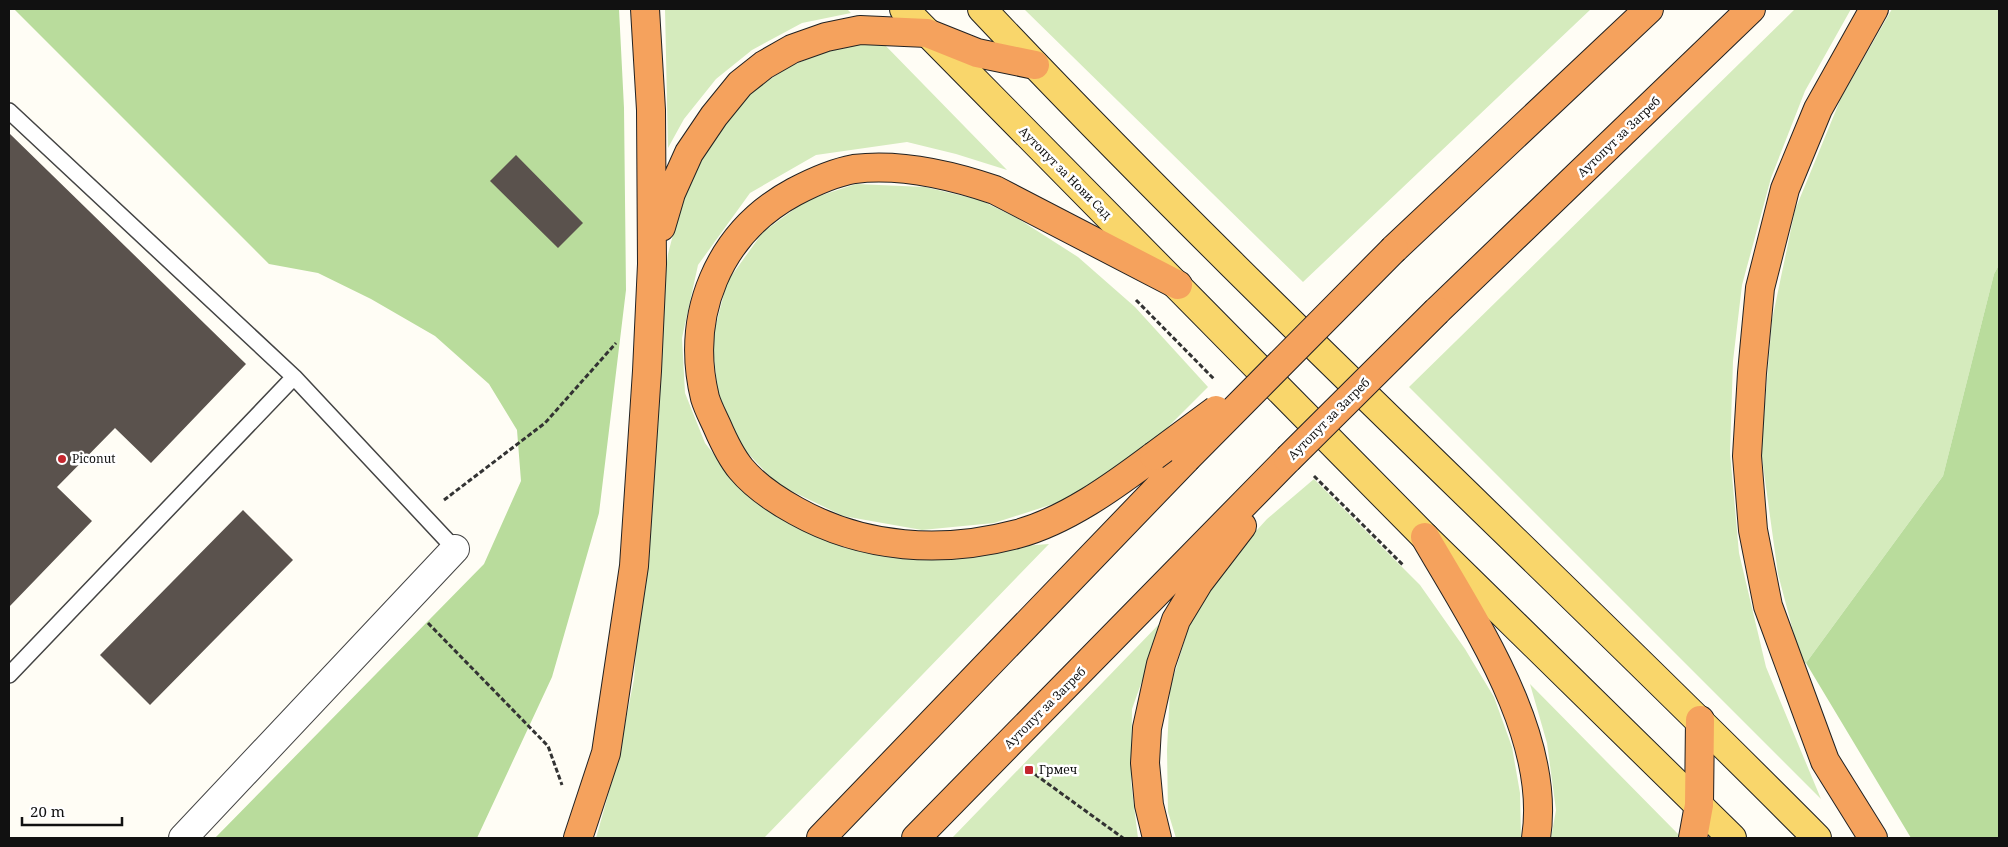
<svg xmlns="http://www.w3.org/2000/svg" width="2008" height="847" font-family="'Noto Serif',serif">
<style>
.green{fill:#d5ebbd}
.forest{fill:#b9dc9c}
.building{fill:#5a524d}
.lines{fill:none;stroke-linecap:round;stroke-linejoin:round}
.lane-casing{stroke:#444;stroke-width:18}
.street-casing{stroke:#444;stroke-width:30}
.primary-casing{stroke:#222;stroke-width:30}
.highway-casing{stroke:#222;stroke-width:30}
.path{stroke:#333;stroke-width:3;stroke-dasharray:5 2.5;stroke-linecap:butt}
.lane{stroke:#fff;stroke-width:15}
.street{stroke:#fff;stroke-width:28}
.primary{stroke:#f9d66b;stroke-width:28}
.highway{stroke:#f5a25d;stroke-width:28}
.highway-bridge-casing{stroke:#222;stroke-width:30;stroke-linecap:butt}
.highway-bridge{stroke:#f5a25d;stroke-width:28}
.poi-dot{fill:#c4262e;stroke:#fff;stroke-width:2}
.labels{text-anchor:middle;stroke-width:5;stroke-linejoin:round;paint-order:stroke}
.street-label{font-size:12px;fill:#111;stroke:#fff}
.poi-label{font-size:12px;fill:#111;stroke:#fff;text-anchor:start}
</style>
<rect width="100%" height="100%" fill="#fffdf5"/>
<path class="green" d="M665,9H847L851,13L802,23L752,50L716,79L684,119L668,148Z
M1024,9H1591L1303,282Z
M1795,9H1851L1805,91L1771,178L1742,285L1733,361L1730,453L1739,553L1766,667L1821,799L1409,387Z
M1892,9H1999V265L1994,274L1943,476L1806,663L1802,665L1778,574L1761,451L1772,320L1795,210L1841,98Z
M881,41L1007,170L956,154L907,142L816,155L750,193L698,265L682,338L685,393L705,443L741,489L787,523L845,548L944,552L1049,544L764,838H596L618,760L634,679L661,311L668,254L685,188L712,137L743,98L788,67L837,47Z
M856,184L925,187L980,200L1017,218L1078,257L1135,307L1208,387L1136,459L1075,497L994,523L922,530L843,516L777,484L741,446L718,393L712,340L727,282L763,232L807,200Z
M1314,479L1420,585L1465,649L1494,697L1512,747L1520,793L1521,838H1176L1168,812L1167,750L1170,688L1190,623L1218,573L1267,519Z
M1164,619L1132,709L1131,782L1138,838H952Z
M1530,684L1680,836V838H1551L1556,810L1547,743Z"/>
<path class="forest" d="M14,9H619L624,108L626,290L599,513L552,677L477,838H215L484,564L521,481L517,430L489,384L435,336L371,299L318,273L269,264Z
M1999,265V838H1911L1806,663L1943,476L1994,274Z"/>
<path class="building" d="M9,133L246,364L151,463L115,428L57,487L92,521L9,607Z
M516,155L583,223L558,248L490,181Z
M243,510L293,560L150,705L100,655Z"/>
<g class="lines">
<defs>
<path id="lane" d="M9,111L294,377L455,549
M9,675L294,377"/>
<path id="street" d="M183,838L455,549"/>
<path id="primary" d="M904,9L1425,537L1732,838
M982,9C1251,294 1541,560 1817,838"/>
<path id="highway" d="M661,227L671,193L689,153L714,116L740,84L764,65L792,49L826,37L860,30L927,33L977,53L1035,65
M1394,249L1649,9
M1437,311L1751,9
M1154,456C1114,486 1066,521 1017,534C942,554 864,549 796,511C776,500 756,487 741,469C731,457 723,440 717,426C713,417 708,408 705,398C685,315 718,233 794,192C813,182 832,173 854,169C901,163 951,175 995,190L1178,285
M1425,537C1474,622 1552,736 1536,838
M578,838L606,753L634,566L647,371L652,264L651,110L645,9
M821,838L1186,459
M916,838L1288,459
M1157,838L1149,805L1145,763L1147,728L1161,664L1176,620L1199,582L1242,526
M1693,838L1699,805L1700,720
M1873,838L1825,761L1768,606L1753,530L1747,456L1752,373L1760,288L1785,189L1818,109L1874,9"/>
</defs>
<use href="#lane" class="lane-casing"/>
<use href="#street" class="street-casing"/>
<use href="#primary" class="primary-casing"/>
<use href="#highway" class="highway-casing"/>
<path class="path" d="M1136,300L1214,379
M1314,476L1403,565
M444,500L545,423L616,343
M428,623L548,746L562,785
M1029,770L1123,838"/>
<use href="#lane" class="lane"/>
<use href="#street" class="street"/>
<use href="#primary" class="primary"/>
<use href="#highway" class="highway"/>
<defs>
<path id="highway-bridge" d="M1154,456L1216,410
M1186,459L1394,249
M1288,459L1437,311"/>
</defs>
<use href="#highway-bridge" class="highway-bridge-casing"/>
<use href="#highway-bridge" class="highway-bridge"/>
</g>
<g class="poi-dot">
<circle cx="62" cy="459" r="5"/>
<rect x="1024" y="765" width="10" height="10" rx="2.5"/>
</g>
<g class="labels">
<g class="street-label">
<text transform="translate(1619 137) rotate(-44)" y="4">Аутопут за Загреб</text>
<text transform="translate(1065 173) rotate(45)" y="4">Аутопут за Нови Сад</text>
<text transform="translate(1329 419) rotate(-45)" y="4">Аутопут за Загреб</text>
<text transform="translate(1045 708) rotate(-45)" y="4">Аутопут за Загреб</text>
</g>
<g class="poi-label">
<text x="72" y="463">Piconut</text>
<text x="1039" y="774">Грмеч</text>
</g>
</g>
<rect width="2008" height="847" fill="none" stroke="#111111" stroke-width="20"/>
<path d="M22 817v8h100v-8" fill="none" stroke="#111111" stroke-width="2.5"/>
<text x="30" y="817" font-size="15" fill="#111111" stroke="#ffffff" stroke-width="4" paint-order="stroke">20 m</text>
</svg>
